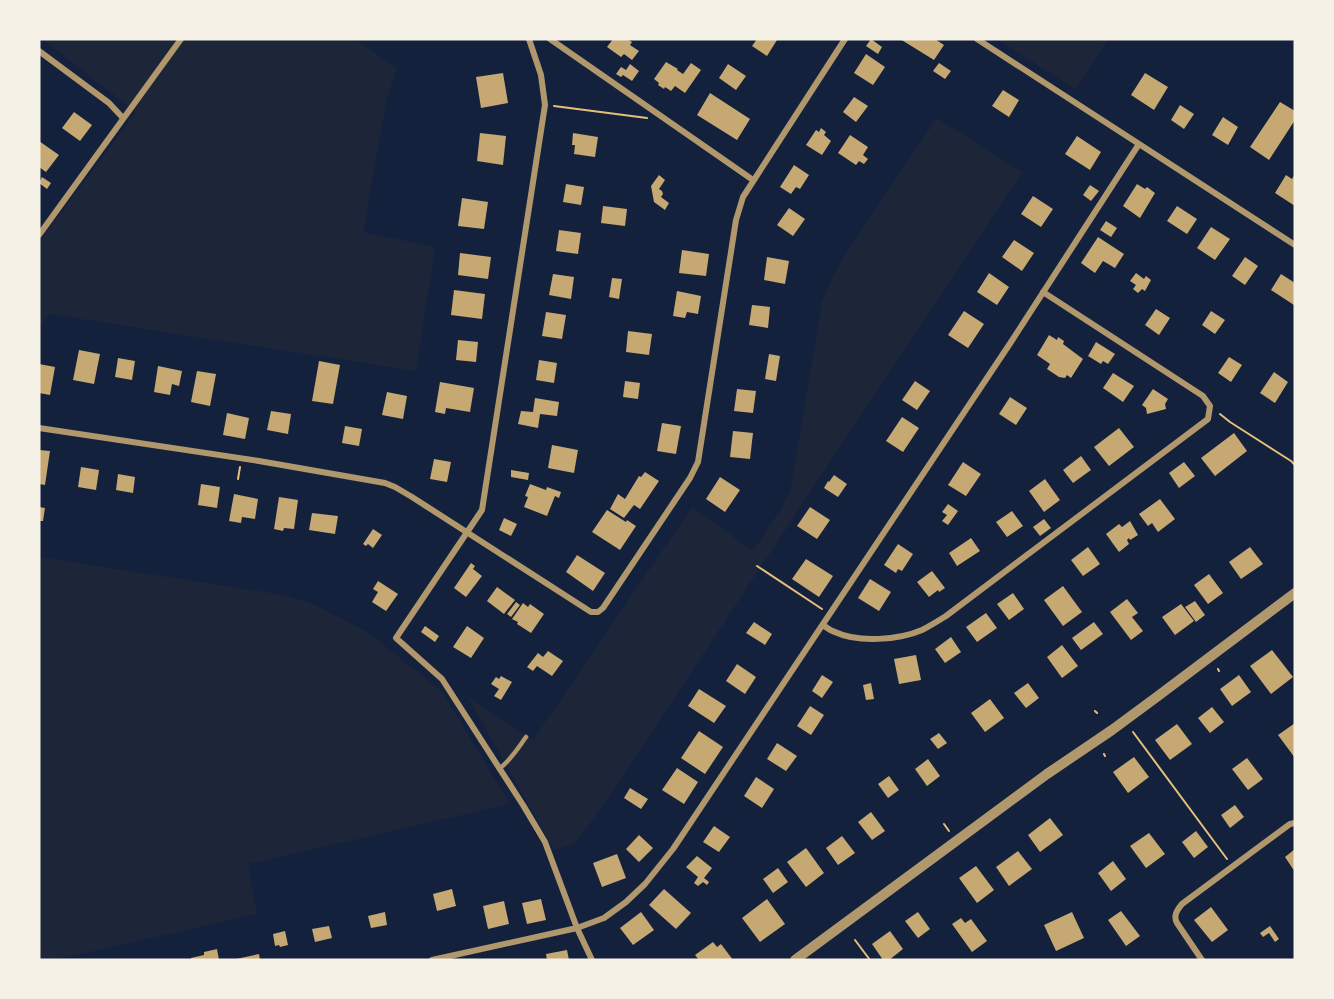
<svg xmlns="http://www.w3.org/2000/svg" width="1334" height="999" font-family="Mulish,sans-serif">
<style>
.green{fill:#1d2539}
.building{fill:#c6a872}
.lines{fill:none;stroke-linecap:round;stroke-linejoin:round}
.path{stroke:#e5c07b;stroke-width:2}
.service{stroke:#b1986c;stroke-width:4.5}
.minor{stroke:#b1986c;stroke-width:6}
.tertiary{stroke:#b1986c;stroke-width:10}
</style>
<rect width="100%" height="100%" fill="#14213d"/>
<path class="green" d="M42,39H355L397,68L387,98L363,232L435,247L416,371L49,314L39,329V242L136,112Z
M997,39H1108L1076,90Z
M937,118L1022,172L608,798L575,844L554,850L467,696L533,740L692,507L753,551L780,510L790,492L822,302L834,273L870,216Z
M39,557L284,595L313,604L366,631L443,692L453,710L510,804L248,864L257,914L54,960H39Z"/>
<path class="building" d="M613,39H627L632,42L630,45L639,51L632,60L624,54L621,57L607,47Z
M757,39H776L777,40L767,56L752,46Z
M871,39L882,47L878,54L866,46Z
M900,39H935L944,45L934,60Z
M866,54L885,67L873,85L854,73Z
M666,62L678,69L677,70L683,74L691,63L701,70L685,93L675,86L671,91L665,87L664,89L658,85L659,83L654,79Z
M939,63L951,71L945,79L933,71Z
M630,64L639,71L632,81L623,75L621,77L616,74L621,67L626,70Z
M728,64L746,76L736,90L719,78Z
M503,73L508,103L481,108L476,77Z
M1145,73L1168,87L1154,110L1131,95Z
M1003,90L1019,100L1009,117L992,106Z
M710,93L750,119L737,140L697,115Z
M854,97L868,106L856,122L843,112Z
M1280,102L1295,111V120L1269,160L1250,147Z
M1180,105L1194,114L1184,129L1171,120Z
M74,112L92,125L80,141L62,128Z
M1223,117L1238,127L1228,145L1212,135Z
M821,128L826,132L824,135L831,141L822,155L806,145L816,130L819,132Z
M480,133L506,136L503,165L477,161Z
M573,133L598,137L595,157L574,154L575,145H572Z
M850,135L868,147L863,155L868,159L864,164L859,161L856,165L838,153Z
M1077,136L1101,152L1090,170L1065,154Z
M39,141L59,155L46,172L39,167Z
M794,165L809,175L800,189L796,187L791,194L780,187Z
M1295,174V206L1275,193L1286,175L1292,179Z
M659,175L665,180L659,189L662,191L663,194L661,197L669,203L665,210L654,202L651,186Z
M42,177L51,183L47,189L39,183Z
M566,184L584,187L581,205L563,202Z
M1137,184L1145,189L1147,187L1155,193L1140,218L1123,206Z
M1090,185L1099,191L1091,201L1083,195Z
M1033,196L1053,209L1041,227L1021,214Z
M462,198L488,202L484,229L458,226Z
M603,206L627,209L625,226L601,223Z
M1177,206L1197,219L1187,234L1167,221Z
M789,208L805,219L793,236L777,225Z
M1106,221L1117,228L1111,237L1100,230Z
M1211,227L1230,239L1215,260L1197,248Z
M559,230L581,233L578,254L556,251Z
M1098,237L1124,254L1115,268L1103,261L1095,273L1081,263Z
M1014,240L1034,253L1022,271L1002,257Z
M682,250L709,254L706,276L679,273Z
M460,253L491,257L488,279L458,275Z
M767,257L789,261L785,284L764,280Z
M1245,257L1258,266L1245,285L1232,276Z
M989,273L1009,287L997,305L977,292Z
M1136,273L1144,279L1146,276L1151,280L1145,291L1142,289L1138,293L1133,289L1136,285L1130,281Z
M553,274L574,277L571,299L549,295Z
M1281,274L1295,283L1294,305L1271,290Z
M612,278L622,279L619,299L609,297Z
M454,290L485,294L482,319L451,315Z
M677,291L701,296L698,314L687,312L685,318L673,316Z
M752,305L770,307L768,328L749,325Z
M1156,309L1170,318L1159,335L1145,325Z
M964,311L984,324L968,348L948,335Z
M1211,311L1225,320L1215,334L1202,325Z
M546,312L566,315L562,339L542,336Z
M628,331L652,334L649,355L626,352Z
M1049,335L1057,340L1058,337L1064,341L1063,344L1083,359L1071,378L1067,375L1065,378L1059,377L1047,369L1050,364L1037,355Z
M458,340L478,342L476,362L456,360Z
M1096,342L1115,354L1108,364L1103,361L1101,364L1088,356Z
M79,350L100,354L94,384L73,380Z
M769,354L780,356L776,381L765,379Z
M1229,357L1242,365L1231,382L1218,373Z
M118,358L135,361L132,380L115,377Z
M539,360L557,363L554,383L536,380Z
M319,361L340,365L333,404L312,401Z
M39,364L55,367L50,395L39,393Z
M158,366L182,371L179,386L172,384L170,395L154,392Z
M197,371L216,374L210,406L191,402Z
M1274,372L1288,382L1275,403L1260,393Z
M1113,373L1134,386L1123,402L1103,388Z
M625,381L640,383L638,399L623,397Z
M915,381L930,391L917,410L902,400Z
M440,382L474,388L470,412L446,408L445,414L435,412Z
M737,389L756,391L753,413L734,411Z
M1153,389L1168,399L1165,404L1166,409L1147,414L1146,408L1142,405Z
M387,392L407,396L403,419L382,415Z
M1010,397L1027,408L1016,425L999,414Z
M535,398L559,402L557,416L540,414L538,428L518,424L521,411L533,412Z
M271,411L291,414L288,434L267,430Z
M227,413L249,418L245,439L223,435Z
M902,417L919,428L903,452L886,441Z
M662,423L681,426L676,454L657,451Z
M345,426L362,429L359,446L342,443Z
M1119,428L1134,447L1109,466L1094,447Z
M733,431L753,433L750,459L730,457Z
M1234,433L1247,451L1215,476L1201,458Z
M552,445L578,450L574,473L548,468Z
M39,450L50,451L45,485L39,484Z
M1081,456L1091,470L1073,483L1063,470Z
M434,459L451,462L447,482L430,479Z
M963,462L981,474L966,496L948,485Z
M1184,462L1195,476L1179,488L1169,473Z
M81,467L99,470L96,490L78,487Z
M511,470L529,473L528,480L511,477Z
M645,472L659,481L640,509L634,505L624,518L610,509L618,494L625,499L639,476L641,477Z
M118,474L135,477L133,493L116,490Z
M834,475L847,484L838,497L824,488L828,481L829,482Z
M720,477L740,490L725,512L706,499Z
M1045,479L1060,500L1044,512L1029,491Z
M201,484L220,487L217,508L198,505Z
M530,484L546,490L547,487L561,492L559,498L555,496L547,516L524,507L528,497L525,496Z
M234,494L258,499L255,519L242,517L241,523L229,521Z
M279,497L298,500L294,529L284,528L283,531L274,529Z
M1160,499L1175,519L1158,532L1152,523L1148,526L1139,514Z
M948,504L958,511L948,525L942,521L947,515L942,512Z
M39,507L45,508L43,521H39Z
M810,507L830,520L817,539L797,526Z
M607,510L626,522L627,520L636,526L620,550L592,532Z
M1012,511L1023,526L1007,537L996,522Z
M312,513L338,516L335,534L309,530Z
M504,518L517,524L511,536L499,530Z
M1044,519L1051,528L1040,536L1033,527Z
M1130,521L1138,535L1130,540L1129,538L1127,540L1129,544L1119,552L1106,534L1119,524L1122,527Z
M373,529L382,535L373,548L368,544L366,546L363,544Z
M971,538L980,551L957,566L949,553Z
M898,544L913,554L902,571L898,569L896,573L884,565Z
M1088,547L1100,564L1083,576L1071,560Z
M1250,547L1263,564L1241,579L1229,562Z
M577,555L605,573L593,591L566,572Z
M806,559L833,576L819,597L792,579Z
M471,563L475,566L473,569L482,576L466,597L454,588Z
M932,571L945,588L939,592L938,590L929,597L917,582Z
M1209,574L1223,593L1208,604L1194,585Z
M870,579L891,592L879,611L858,598Z
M378,581L398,594L386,611L372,602L378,592L373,589Z
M1063,586L1082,612L1063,626L1044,600Z
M497,587L515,600L504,614L487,601Z
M1013,593L1024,609L1009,620L997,604Z
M1127,599L1138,613L1132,617L1143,631L1131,640L1110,612Z
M1195,601L1205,615L1196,622L1185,607Z
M516,602L520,605L511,617L507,614Z
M523,603L528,607L530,604L544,614L531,633L517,624L518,622L512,619Z
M1181,604L1194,621L1175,635L1162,617Z
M986,613L997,628L977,642L966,627Z
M754,622L772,634L765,645L746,633Z
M1094,622L1103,634L1081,650L1072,638Z
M425,626L439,636L435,642L421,632Z
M467,626L484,638L471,658L453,647Z
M951,637L961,652L945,663L935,649Z
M1062,645L1078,666L1062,678L1047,657Z
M1272,650L1293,677L1271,694L1250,666Z
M548,651L563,661L552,676L537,666L533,671L527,667L538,653L543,657Z
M916,655L921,680L899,684L894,659Z
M737,664L756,677L745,694L726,681Z
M822,675L833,682L822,698L812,691Z
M1239,675L1251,692L1232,706L1220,689Z
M501,676L512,682L501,700L494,696L499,689L491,684L496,677L499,679Z
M871,683L874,699L866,700L863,685Z
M1028,683L1039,698L1026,708L1014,693Z
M699,689L726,706L714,723L688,706Z
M990,699L1004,718L985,732L971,713Z
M810,706L824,715L811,735L797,726Z
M1212,707L1224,722L1210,733L1198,718Z
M1295,723V758L1278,735Z
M1177,724L1192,744L1170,760L1155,740Z
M699,731L723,747L705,774L681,758Z
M939,733L947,743L938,749L930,739Z
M777,743L797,756L786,771L767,759Z
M1134,757L1149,777L1128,793L1113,772Z
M1247,758L1263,779L1248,790L1232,769Z
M928,759L940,776L927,786L915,769Z
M677,768L698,782L684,804L662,790Z
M889,776L899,790L888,798L878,784Z
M756,777L774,789L762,808L744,796Z
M630,788L648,799L641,809L624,798Z
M1235,805L1244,817L1230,828L1221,815Z
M871,812L885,831L872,840L858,822Z
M1050,818L1063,835L1040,852L1028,835Z
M714,826L730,837L719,852L703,842Z
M1196,831L1208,847L1194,858L1182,842Z
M1149,833L1165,854L1146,868L1130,846Z
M639,835L653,848L639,862L626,849Z
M842,836L855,853L838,865L826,848Z
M806,848L824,873L806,887L787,862Z
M1295,849V872L1285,857Z
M1018,851L1032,869L1009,886L996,867Z
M617,854L626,878L602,887L593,863Z
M697,856L712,868L704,878L709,882L707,885L703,882L698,886L694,883L698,877L686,867Z
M1113,861L1126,879L1111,891L1098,873Z
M976,866L994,890L977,903L959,878Z
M778,868L788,882L773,893L763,879Z
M452,889L456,906L437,911L433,894Z
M664,889L691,913L676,929L649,905Z
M541,899L546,920L527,924L522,903Z
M767,899L785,924L760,942L742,918Z
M504,901L509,924L488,929L483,906Z
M1211,907L1228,930L1212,942L1194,920Z
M1121,911L1140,936L1126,946L1108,920Z
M385,912L387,925L371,928L368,916Z
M641,912L654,930L633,945L620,928Z
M918,912L930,929L918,938L905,921Z
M1072,912L1084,938L1056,951L1044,925Z
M961,918L965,923L971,919L987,941L972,952L952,924Z
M329,926L332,938L315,942L312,929Z
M1270,926L1279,939L1275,942L1269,933L1263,937L1260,933Z
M285,931L288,945L280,947L279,945L275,946L273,934Z
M890,931L903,949L889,960H883L872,944Z
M713,942L717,947L721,944L733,960H699L695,955Z
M217,949L219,960H191V958L204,955V952Z
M567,950L569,960H547L546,954Z
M259,954L260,960H236V959Z"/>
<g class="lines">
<path class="path" d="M554,106L647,118
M1220,414L1230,422L1291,461L1295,465
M238,479L240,467
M757,566L822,609
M1218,669L1219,671
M1095,711L1097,713
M1133,732L1227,859
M1104,754L1105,756
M944,824L949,831
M855,940L870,960"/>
<path class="service" d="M499,769C511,760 518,748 526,737"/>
<path class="minor" d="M529,39L541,75L545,105L482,510L396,638L442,679L523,805L545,842L577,928L592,960
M550,39L753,180
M977,39L1295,245
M39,51L109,103L123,118
M39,235L181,39
M39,428L259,461L385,483L395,487L412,497L591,612H598L603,608L690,478L698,462L736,220L743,197L845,39
M823,625C827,628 831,631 835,632C858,643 899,640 922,630C930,626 938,621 946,616L1208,419L1210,406L1203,396L1043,292
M432,960L577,928L604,918L626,902L645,884L673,849L1011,342L1139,144
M1202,960L1177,923C1173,916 1177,910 1182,904L1290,824L1295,823"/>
<path class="tertiary" d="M795,960L1047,774L1112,730L1158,696L1295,593"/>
</g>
<rect width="1334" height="999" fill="none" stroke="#f6f1e7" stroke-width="81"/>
</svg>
